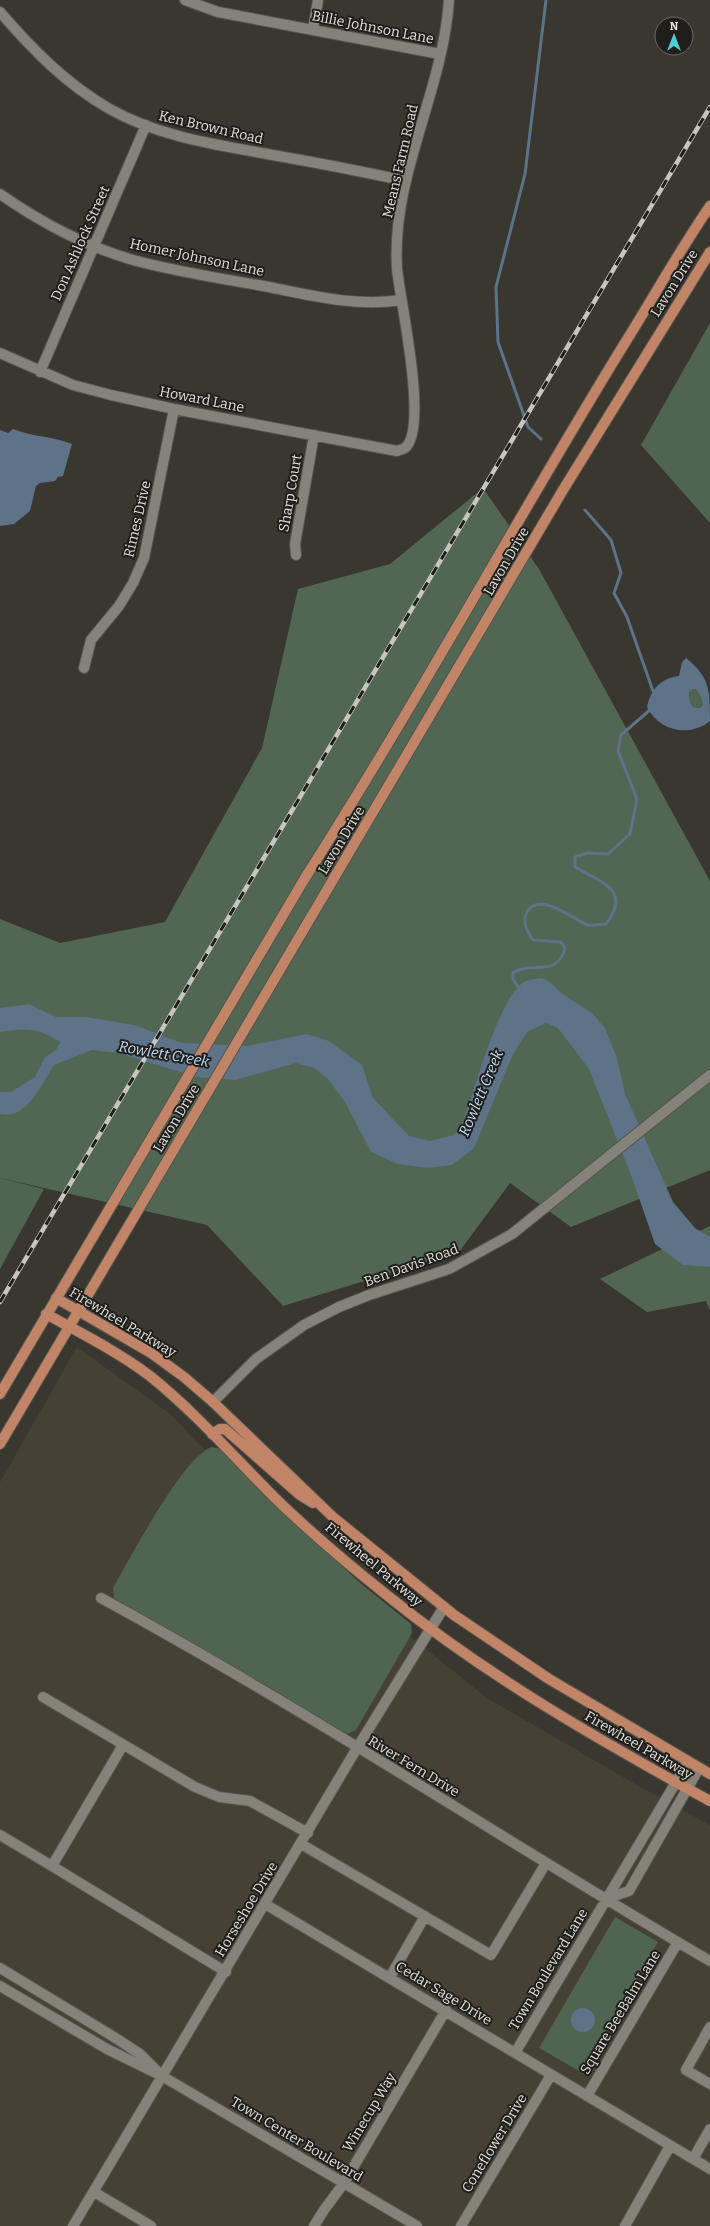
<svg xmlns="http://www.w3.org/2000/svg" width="710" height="2226" font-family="Bitter,serif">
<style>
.built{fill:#454134}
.green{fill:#4f6551}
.forest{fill:#516753}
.water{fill:#5e7288;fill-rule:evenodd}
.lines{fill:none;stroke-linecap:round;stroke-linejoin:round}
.stream{stroke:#5e7288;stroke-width:3}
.minor-casing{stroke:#56544e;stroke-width:12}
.major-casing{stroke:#56544e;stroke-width:12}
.minor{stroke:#848279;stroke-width:10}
.major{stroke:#c18466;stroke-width:10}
.rail-casing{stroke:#c7c5bf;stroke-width:4.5}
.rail{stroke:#1f1e1b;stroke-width:3;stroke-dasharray:9;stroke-linecap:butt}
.labels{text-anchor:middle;stroke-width:4;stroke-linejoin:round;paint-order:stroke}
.street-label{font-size:14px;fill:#e2e0db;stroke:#1f1e1b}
.water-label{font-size:15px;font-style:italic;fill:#c6dcf6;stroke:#1f1e1b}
</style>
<rect width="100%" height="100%" fill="#39372f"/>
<path class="built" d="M77,1347L169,1413L299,1547L487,1698L632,1782L710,1825V2226H0V1482Z"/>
<path class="green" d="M710,323V523L641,445Z
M692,688H696L701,697L703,705L700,708L693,707L690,702L689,692Z
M0,1178L44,1189L0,1269Z
M212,1447L221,1449L359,1582L411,1624L412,1633L356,1730L345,1735L114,1598L113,1588C129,1560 184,1455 212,1447Z
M615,1917L658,1942L581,2072L539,2048Z"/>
<path class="forest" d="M483,488L539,569L710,881V1170L571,1227L510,1183L459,1252L283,1306L207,1225L0,1178V919L60,943L165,922L262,748L298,589L390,564Z
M710,1226V1310L706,1301L647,1312L600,1279Z"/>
<path class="water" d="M13,429C32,437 53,436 72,444L63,476L58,477L55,481L40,483L36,486L30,511L14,524L0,526V430L8,433Z
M686,658C710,677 710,691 710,721C689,738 659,731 647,707C651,689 661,678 679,676L682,662ZM692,689H696L701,697L703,705L700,708L693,707L690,702L689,692Z
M542,978L550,982L561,993L592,1013L605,1028L617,1058L625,1094L673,1202L695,1228L710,1237V1267L683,1265L655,1244L631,1175L589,1069L558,1028L546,1023L527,1032L513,1054L474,1148L452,1165L428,1168L398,1164L371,1152L345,1102L328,1079L314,1068L296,1063L235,1080L197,1077L118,1053L92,1050L54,1065C42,1083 28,1120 0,1114V1092H11L35,1077L45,1057L56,1050L60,1042C36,1027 27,1028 0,1032V1008L29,1004L56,1017H86L134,1025L182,1043L247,1046L307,1034L329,1041L362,1065L373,1098L409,1136L430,1141L454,1135L463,1122C473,1094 500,995 524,982C529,979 537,979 542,978Z
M571 2020a12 12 0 1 1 24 0a12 12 0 1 1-24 0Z"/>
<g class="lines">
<path class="stream" d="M541,439L528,427L498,342L496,287L525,174L546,0
M585,510L611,540L621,573L614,593L627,617L654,694
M520,990L513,979V973C532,960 557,979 565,948L561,942L533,940C528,933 522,923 526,914C538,888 575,921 588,925C593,926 601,924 606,924C632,890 602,883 575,867V857L587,853L608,854L630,834L637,799L618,751L621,735L651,709"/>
<defs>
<path id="minor" d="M185,0L218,12L440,54
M0,12C32,49 65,83 108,108C157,136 212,144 267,154C313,162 360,171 406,181
M313,29L318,0
M0,194C40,222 85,246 133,260C177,272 224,279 269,287C313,296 357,307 401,300
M0,353L73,385L111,395L174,409L397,451C399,450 404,449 405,448C429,428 400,300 397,269C391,176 443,92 449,0
M40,372L146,125
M296,555L295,544L314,435
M84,668L91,640L119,606L133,583L144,558L174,409
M213,1402L256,1359L304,1325L339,1307L369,1295L449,1269L512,1234L710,1075
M101,1598C309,1711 506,1842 710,1961
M43,1697L195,1787L219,1797L250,1801L308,1833
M0,1835L52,1866L123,1745
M301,1844L491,1955L546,1863
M52,1866L226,1972
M605,1899L629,1891L699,1768
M265,1904L710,2169
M0,1968L114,2037L140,2054L157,2071
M390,1977L425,1916
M0,1986L107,2049L162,2076L417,2226
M710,2027L686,2070L710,2084
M515,2053L688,1762
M587,2096L678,1942
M693,2159L710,2129
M94,2192L151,2226
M73,2226L357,1748L444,1607
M314,2226L324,2210L344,2183L446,2010
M461,2226L551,2075
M625,2226L670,2146"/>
<path id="major" d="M56,1298L151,1353L184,1377L213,1402L334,1518L454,1615L549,1679L710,1774
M46,1314C81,1333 118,1352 150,1376C195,1412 234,1457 275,1498C310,1532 349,1565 388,1596C487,1676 599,1740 710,1801
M0,1394L305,878C416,704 515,522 623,346C652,300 679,251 710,206
M212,1434L220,1429H225L300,1495L313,1503
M0,1444L563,490L710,252"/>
</defs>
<use href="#minor" class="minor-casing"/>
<use href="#major" class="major-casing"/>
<use href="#minor" class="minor"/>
<use href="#major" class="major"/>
<defs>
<path id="rail" d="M0,1302L710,107"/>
</defs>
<use href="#rail" class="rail-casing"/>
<use href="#rail" class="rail"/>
</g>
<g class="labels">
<g class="street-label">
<text transform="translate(373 27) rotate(11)" y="5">Billie Johnson Lane</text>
<text transform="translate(211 127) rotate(13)" y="5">Ken Brown Road</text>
<text transform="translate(400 161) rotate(-77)" y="5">Means Farm Road</text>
<text transform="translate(80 243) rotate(-66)" y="5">Don Ashlock Street</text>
<text transform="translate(197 257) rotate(12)" y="5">Homer Johnson Lane</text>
<text transform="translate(674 283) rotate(-58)" y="5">Lavon Drive</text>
<text transform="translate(202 399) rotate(11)" y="5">Howard Lane</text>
<text transform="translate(290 493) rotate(-80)" y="5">Sharp Court</text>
<text transform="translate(137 519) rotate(-77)" y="5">Rimes Drive</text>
<text transform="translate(506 561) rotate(-60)" y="5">Lavon Drive</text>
<text transform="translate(341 840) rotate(-59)" y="5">Lavon Drive</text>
<text transform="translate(176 1118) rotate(-59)" y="5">Lavon Drive</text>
<text transform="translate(411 1265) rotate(-20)" y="5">Ben Davis Road</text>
<text transform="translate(123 1322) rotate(31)" y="5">Firewheel Parkway</text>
<text transform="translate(374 1564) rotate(40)" y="5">Firewheel Parkway</text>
<text transform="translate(639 1745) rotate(30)" y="5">Firewheel Parkway</text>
<text transform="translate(414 1766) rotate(31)" y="5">River Fern Drive</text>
<text transform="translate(246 1909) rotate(-59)" y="5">Horseshoe Drive</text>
<text transform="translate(548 1969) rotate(-59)" y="5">Town Boulevard Lane</text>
<text transform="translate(444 1993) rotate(31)" y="5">Cedar Sage Drive</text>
<text transform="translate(620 2012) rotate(-59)" y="5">Square BeeBalm Lane</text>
<text transform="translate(369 2112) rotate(-59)" y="5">Winecup Way</text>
<text transform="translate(297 2139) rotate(31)" y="5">Town Center Boulevard</text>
<text transform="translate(494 2143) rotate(-59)" y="5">Coneflower Drive</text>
</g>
<g class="water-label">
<text transform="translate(164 1054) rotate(10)" y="5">Rowlett Creek</text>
<text transform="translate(481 1093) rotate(-67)" y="5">Rowlett Creek</text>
</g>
</g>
<g transform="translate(674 36)"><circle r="19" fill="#1f1e1b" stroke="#6d6c68"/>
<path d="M0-3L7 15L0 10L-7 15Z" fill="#52ccd5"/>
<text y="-6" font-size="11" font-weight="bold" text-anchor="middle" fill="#e2e0db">N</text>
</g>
</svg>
